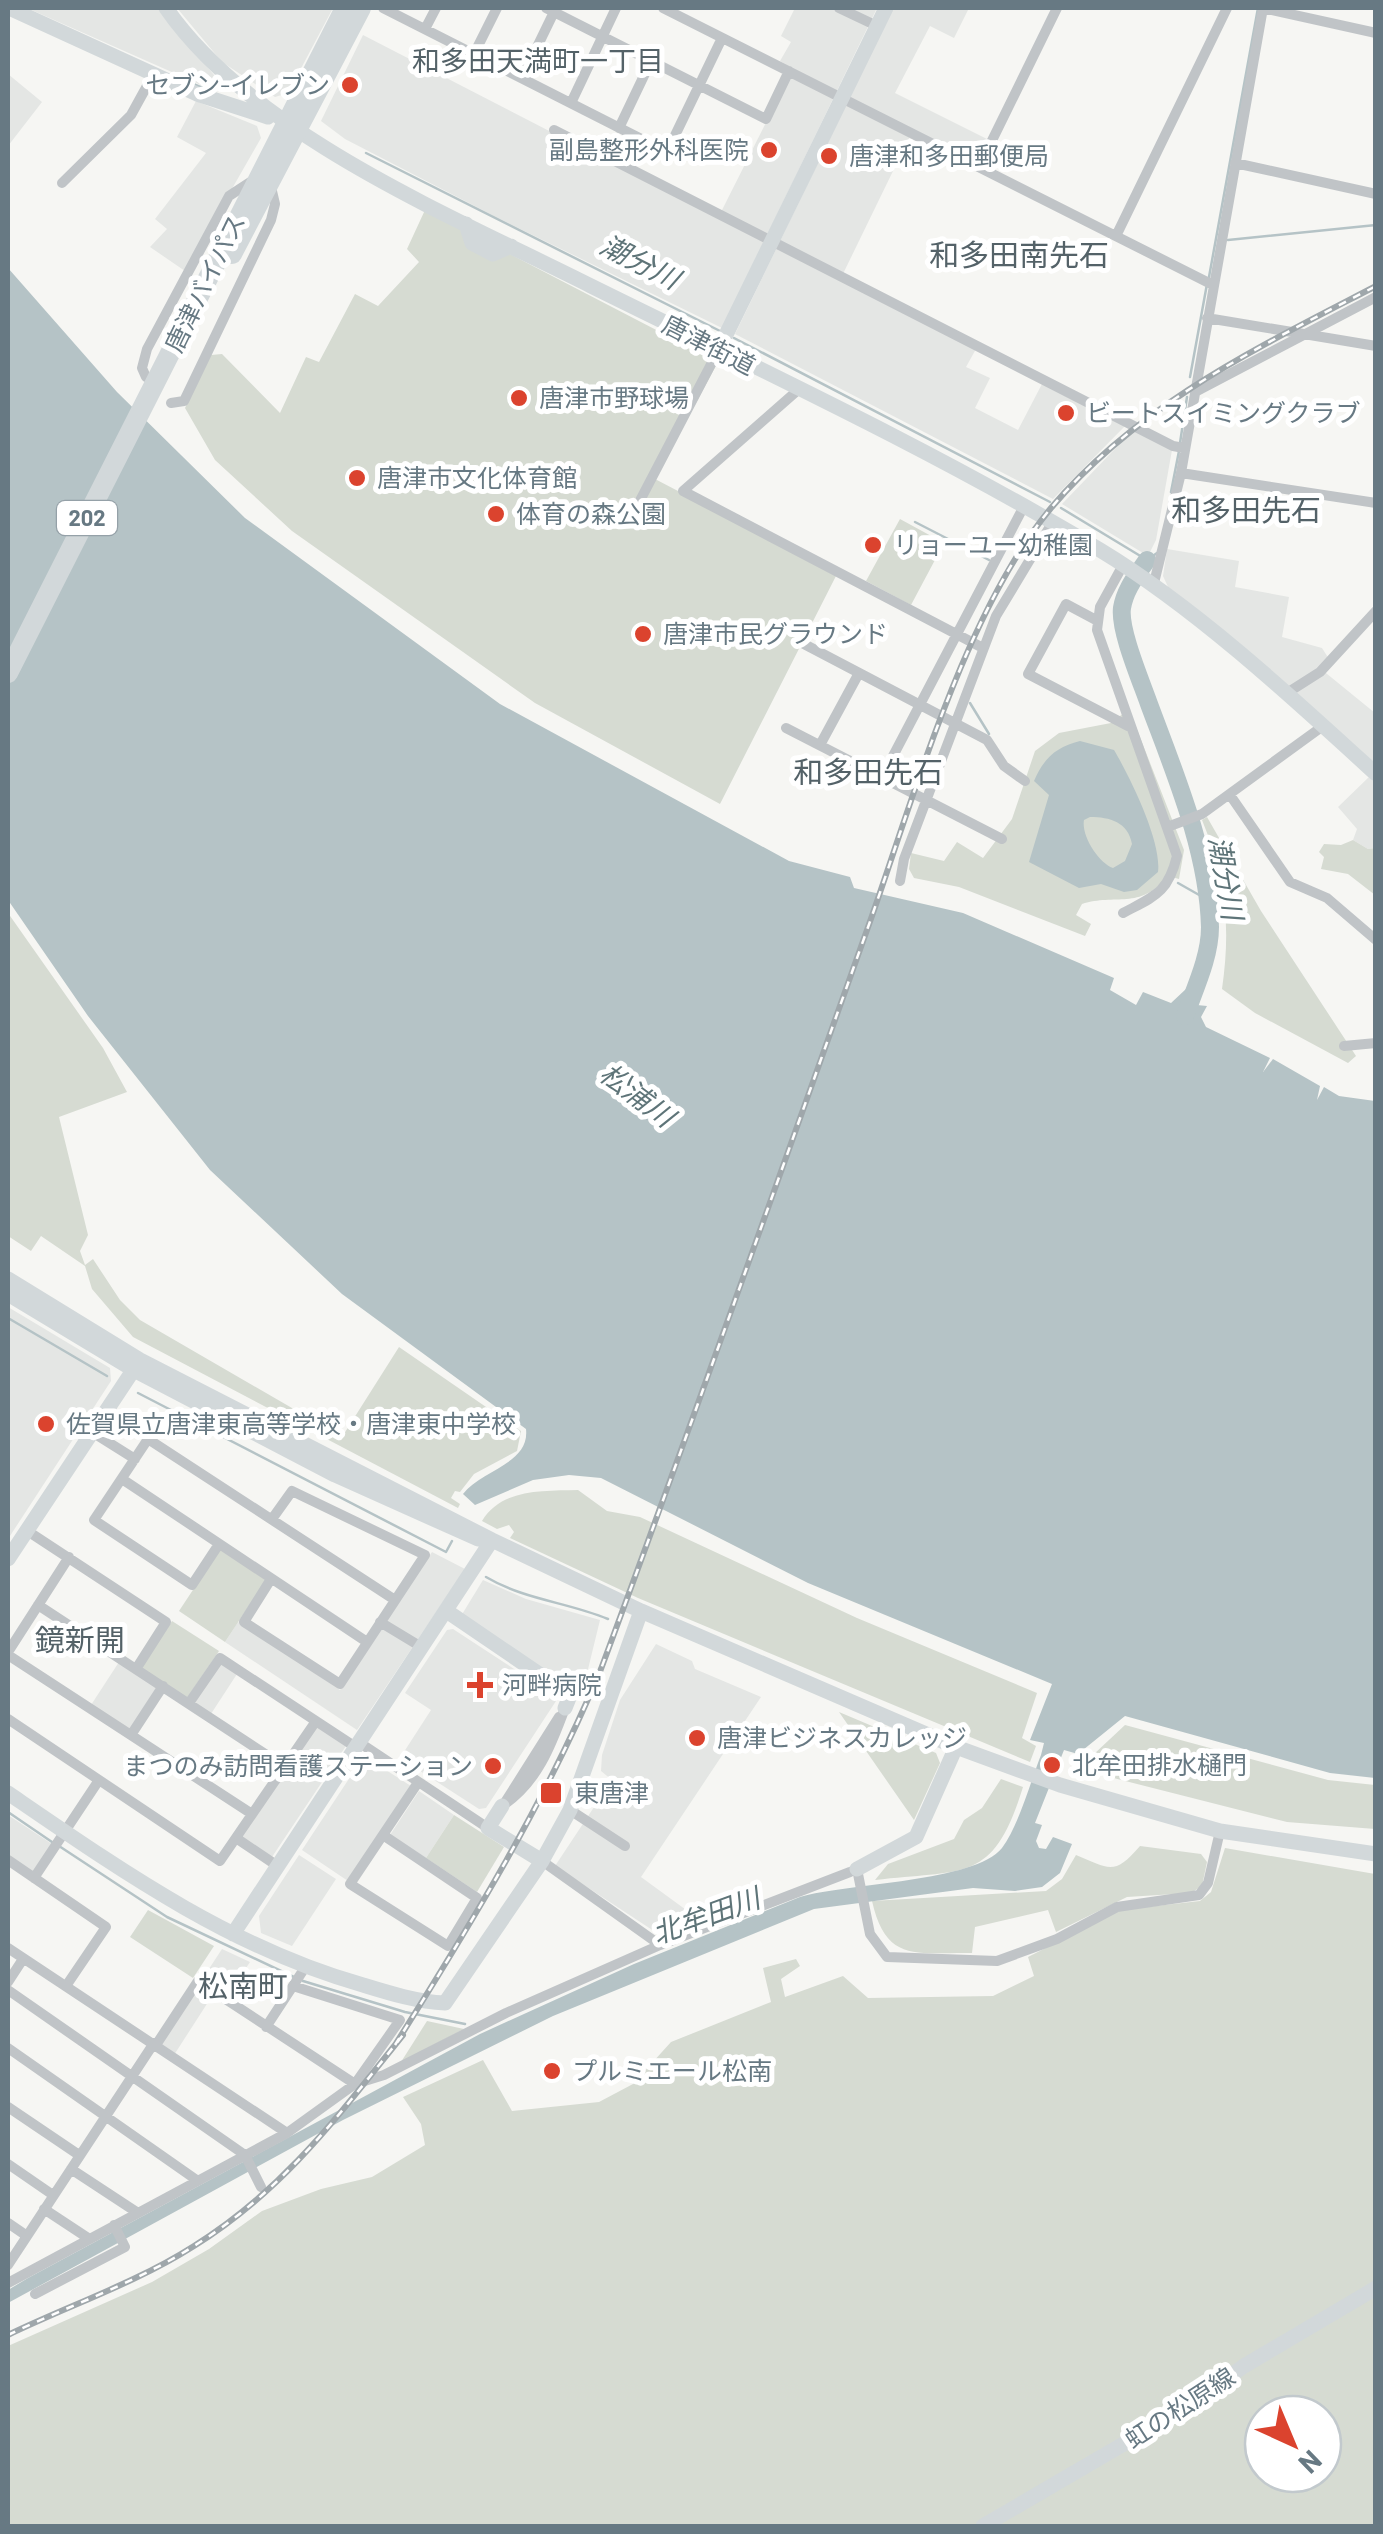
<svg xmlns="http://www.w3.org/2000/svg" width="1383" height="2534" font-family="Barlow,'Noto Sans JP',sans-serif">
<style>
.built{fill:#e4e6e4}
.green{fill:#d6dbd2;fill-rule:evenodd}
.water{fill:#b5c3c6;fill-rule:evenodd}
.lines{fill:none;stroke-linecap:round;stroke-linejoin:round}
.stream{stroke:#b5c3c6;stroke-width:2.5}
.river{stroke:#b5c3c6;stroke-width:18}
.street{stroke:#c0c4c7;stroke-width:10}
.secondary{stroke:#d2d8da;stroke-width:15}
.highway{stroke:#d2d8da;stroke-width:20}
.rail-casing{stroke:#9fa7ab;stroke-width:6}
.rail{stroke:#fff;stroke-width:2.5;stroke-dasharray:8;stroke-linecap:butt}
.poi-dot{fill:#db432e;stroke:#fff;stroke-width:4}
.labels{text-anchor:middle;stroke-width:10;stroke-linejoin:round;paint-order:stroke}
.shield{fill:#fff;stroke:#95a1a8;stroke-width:2.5}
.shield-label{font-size:22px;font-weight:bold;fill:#677983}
.poi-label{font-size:25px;fill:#677983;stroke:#fff;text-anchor:start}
.street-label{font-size:25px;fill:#677983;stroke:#fff}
.neighbourhood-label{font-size:28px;fill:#546268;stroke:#fff}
.water-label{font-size:28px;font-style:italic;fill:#5e7478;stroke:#fff}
.quarter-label{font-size:30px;fill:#546268;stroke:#fff}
</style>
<rect width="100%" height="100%" fill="#f6f6f3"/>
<path class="built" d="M27,8H158L219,81L217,92Z
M177,8H333L288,93L275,97L222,62Z
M795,8H877L722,328L494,216L345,139L321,121L363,35L718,218L793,69L780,61L791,42L781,36Z
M893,8H969L954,38L930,26L895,93L989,140L978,164L912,132L840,280L976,349L966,367L990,378L975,408L1018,430L1043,382L1126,425L1053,499L735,334Z
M8,74L42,102L8,146Z
M196,101L257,126L261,138L185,271L150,247L167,229L155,219L206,153L177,137Z
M1134,429L1172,450L1156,540L1148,556L1062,504Z
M1167,549L1239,561L1235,587L1289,597L1282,637L1322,648L1329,659L1321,669L1375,713V765L1169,589L1163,576Z
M1369,777L1375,783V848L1368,849L1353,840L1357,829L1338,807Z
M8,1307L110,1368L111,1381L8,1539Z
M432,1552L465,1569L357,1730L225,1642L238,1622L340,1690Z
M483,1580L526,1599L600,1620L581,1698L461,1616Z
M453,1629L554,1695L556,1701L486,1808L479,1809L400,1758L431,1710L405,1693L447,1630Z
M656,1644L692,1661L695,1669L761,1697L641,1877L704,1923L666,1939L555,1866L612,1780L601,1771L602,1755L620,1700Z
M119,1662L157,1687L129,1730L91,1705Z
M221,1663L237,1674L207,1720L190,1709Z
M315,1725L346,1746L272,1857L241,1837Z
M364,1756L411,1786L348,1881L302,1850Z
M419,1791L454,1815L426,1858L390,1835Z
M8,1815L52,1844L33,1872L8,1856Z
M299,1855L336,1879L292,1946L261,1933L259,1916Z
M222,1949L250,1962L223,2003L212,1996L174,2055L159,2045Z"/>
<path class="green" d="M425,210L718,362L655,479L837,574L720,804L535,703L292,531L215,460L185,408L211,355L222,354L280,413L306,357L319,362L355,294L378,306L419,262L407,249Z
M900,519L944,543L911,605L866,581Z
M1129,709L1184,850L1179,879L1168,876C1139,911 1116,893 1082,904L1076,915L1091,924L1085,936L959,887L914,878L909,869L911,853L944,861L957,842L983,858L1012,819L1035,751L1059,733L1111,723Z
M1207,817L1261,911L1356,1056L1348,1063L1255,1013L1222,989C1231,927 1226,878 1202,820Z
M1353,840L1368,849L1375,848V895L1348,874L1321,869L1324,857L1319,852L1324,844L1341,845Z
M8,913L103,1048L127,1092L59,1117L88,1235L80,1251L85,1265L93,1259L120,1300L140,1320L342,1437L399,1347L521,1431L517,1451L474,1474L460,1492L455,1491L451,1498L460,1504L458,1508L133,1337L92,1289L85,1266L41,1236L31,1251L8,1236Z
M578,1490L607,1511L640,1517L857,1618L1037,1693L1022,1738L1036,1746L1030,1762L638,1598L510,1538L514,1532L509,1525L497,1529L482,1521C502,1488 544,1491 578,1490Z
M220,1549L266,1580L225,1642L179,1611Z
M172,1621L219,1651L187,1698L141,1668Z
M839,1712L936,1753L940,1763L914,1820Z
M1125,1725L1328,1780L1375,1785V1829L1287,1822L1078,1769Z
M1001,1779L1023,1787C993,1884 966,1869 875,1880L888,1864L954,1839L964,1820L982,1808Z
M454,1815L504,1847L477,1892L426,1858Z
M1140,1846L1201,1854L1207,1862L1202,1886L1191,1893L1127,1897L1056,1932L1048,1910L975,1927L972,1953C918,1952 886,1964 872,1901L1046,1891L1062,1879L1076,1855C1110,1869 1114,1876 1140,1846Z
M1225,1848L1375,1874V2526H8V2346L152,2282L209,2249L262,2211L321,2189L372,2177L425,2145L421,2124L403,2097L483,2060L512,2111L599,2102L633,2084L671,2042L771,2002L763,1968L796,1959L800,1966L781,1979L785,1997L843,1976L868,1998L993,1996L1034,1976L1028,1957L1120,1910L1200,1901L1211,1892ZM1263,2414H1323V2474H1263Z
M148,1910L214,1946L193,1978L130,1937Z
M427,2021L464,2029L401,2062Z"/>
<path class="water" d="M8,268L117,392L245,518L500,704L789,861L850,877L854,888L963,913L1114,978L1110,990L1136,1005L1143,992L1171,1003L1186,989L1200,996L1197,1005L1207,1006L1201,1017L1206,1027L1270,1058L1263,1072L1273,1059L1320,1086L1317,1100L1324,1087L1339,1096L1375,1101V1778L1330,1773L1125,1716L1078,1754L1064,1750L1035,1823L1042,1825L1036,1841L1039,1848L1046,1849L1053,1837L1072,1844L1060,1873L1042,1887L1015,1891L973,1888L814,1909L553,2016L343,2120L8,2303V2290L28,2278L480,2034L634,1964L800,1897C848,1883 975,1882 1002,1848C1019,1825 1030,1783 1041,1755L1044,1743L1030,1740L1052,1684L808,1583L601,1478L569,1475L533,1480L475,1505L463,1494C481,1470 530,1464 526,1429L342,1294L210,1170L88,1016L8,900Z
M1080,741L1114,750C1130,777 1162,842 1158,872L1137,890L1124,892L1101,884L1079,888L1029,862L1049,795L1034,781C1044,758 1056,747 1080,741ZM1090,817C1110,817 1128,822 1132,844L1125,861L1113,868C1099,863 1081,836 1084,820Z"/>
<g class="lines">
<path class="stream" d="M184,80L205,89
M366,153L722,332
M1228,240L1376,225
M1209,277L1258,8
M734,338L1050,502
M1190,377L1207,284
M1180,443L1187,397
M1171,492L1179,451
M1061,508L1147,560L1157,553
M915,522L989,560
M970,703L989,734
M1178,883L1208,900
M8,1318L107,1376
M138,1393L446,1552L452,1541
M486,1577C525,1600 567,1602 608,1619
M8,1812L52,1842
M59,1846L167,1917L296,1978
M303,1981L405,2012L465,2024"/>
<path class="river" d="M1147,560C1137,575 1125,589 1122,608C1119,630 1141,681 1149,704C1175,774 1208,851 1210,927C1210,957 1195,988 1185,1016"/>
<path class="street" d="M383,8L667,152L722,38
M546,8L766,119L789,71
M663,8L1213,285
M839,8L877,26
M1263,8L1376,33
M425,29L436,8
M474,54L497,8
M522,78L554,12
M571,103L616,8
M619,128L651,61
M554,130L1173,446L1184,448
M1235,163L1376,194
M979,167L1057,8
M62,183L131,115L153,75
M1116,236L1227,8
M1207,318L1376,346
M146,377L142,368L147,349L229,196L255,179
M798,390L683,491L983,648
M1195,392L1376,297
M171,403L184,401L271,220L275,204L271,187
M1181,473L1376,503
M634,512L719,349
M1153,587L1181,473L1263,8
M1096,620L1066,604L1028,674L1128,726
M804,644L987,740L1004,766L1025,781
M1287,693L1320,672L1376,611
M786,728L1002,839
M820,745L859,673
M882,777L1023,508
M1230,795L1290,882L1327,898L1376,940
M1170,826L1202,814L1323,726
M900,881L904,859L996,616L1052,523
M1123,913C1155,896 1168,893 1177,856L1097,630L1100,607L1123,565
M1344,1046L1376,1043
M92,1432L135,1459
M122,1479L367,1642
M26,1530L166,1622L136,1669
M219,1544L192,1585L94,1520L148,1439L395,1600
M271,1579L244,1622L340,1684L425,1555L292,1491L272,1519
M38,1605L285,1767
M380,1622L423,1648
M8,1652L69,1557
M8,1655L252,1814
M189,1703L220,1658L357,1748
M8,1719L220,1861L316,1721
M131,1735L163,1686
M360,1743L488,1828
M504,1804L559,1717
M502,1806C537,1783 551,1746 565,1708
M570,1810L625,1846
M383,1835L477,1898L448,1946L350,1884L415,1787L418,1782
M236,1838L279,1867
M8,1860L106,1927L66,1986
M542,1861L660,1945
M34,1878L99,1780
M8,1948L287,2133
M8,1982L23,1959
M8,1990L245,2155L261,2187
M266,2027L306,1966
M156,2045L198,1981L355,2084L400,2020L293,1986
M8,2048L198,2181
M8,2107L79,2155
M8,2164L53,2195
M71,2169L138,2213
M44,2209L88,2238
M8,2223L27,2236
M8,2265L154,2043
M8,2283L287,2133L355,2084L384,2075L506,2013L660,1945L850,1872L857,1869L870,1934L887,1957L997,1961L1057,1939L1117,1907L1199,1895L1208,1883L1220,1831
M35,2294L125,2247L114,2225"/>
<path class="secondary" d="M9,8L197,94L268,117
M166,8C255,136 452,216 591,286C761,370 937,452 1100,550C1196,608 1293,698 1376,774
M466,224L472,243L493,254L511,246
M719,349L886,8
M8,1279L140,1360L492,1540L641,1611L956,1747L1060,1785L1220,1831L1376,1854
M8,1294L134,1370L335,1475L478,1539
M8,1559L138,1363
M448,1612L564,1691L569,1698L565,1708
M8,1793C119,1869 231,1948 363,1985C389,1993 418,2002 445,2003L542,1861L570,1810L641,1611
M502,1806L488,1828L542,1861
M857,1869L916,1837L956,1747
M233,1934L492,1540
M983,2526L1187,2407L1244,2366L1376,2288"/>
<path class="highway" d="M232,254L361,8
M8,673L345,8"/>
<defs>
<path id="rail" d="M395,2045C471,1924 546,1801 601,1669C692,1424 779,1177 867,930C913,801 964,613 1051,508C1139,404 1257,348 1376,286
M8,2335C70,2305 136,2283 194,2246C284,2190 338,2116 403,2035"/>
</defs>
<use href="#rail" class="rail-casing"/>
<use href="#rail" class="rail"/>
</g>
<g class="poi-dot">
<circle cx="350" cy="85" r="10"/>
<circle cx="769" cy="150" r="10"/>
<circle cx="829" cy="156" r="10"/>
<circle cx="519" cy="398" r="10"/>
<circle cx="1066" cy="413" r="10"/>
<circle cx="357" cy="478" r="10"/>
<circle cx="496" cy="514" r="10"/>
<circle cx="873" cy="545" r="10"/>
<circle cx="643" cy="634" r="10"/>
<circle cx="46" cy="1424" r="10"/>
<path d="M475 1670h10v10h10v10h-10v10h-10v-10h-10v-10h10z"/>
<circle cx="697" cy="1738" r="10"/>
<circle cx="1052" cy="1765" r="10"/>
<circle cx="493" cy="1766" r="10"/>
<rect x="539" y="1781" width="24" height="24" rx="5"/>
<circle cx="552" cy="2071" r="10"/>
</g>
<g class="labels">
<rect class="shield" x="57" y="501" width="60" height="34" rx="8"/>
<g class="shield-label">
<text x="87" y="526">202</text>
</g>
<g class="poi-label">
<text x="330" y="94" text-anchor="end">セブン-イレブン</text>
<text x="749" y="159" text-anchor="end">副島整形外科医院</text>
<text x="849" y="165">唐津和多田郵便局</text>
<text x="539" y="407">唐津市野球場</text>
<text x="1086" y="422">ビートスイミングクラブ</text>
<text x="377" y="487">唐津市文化体育館</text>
<text x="516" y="523">体育の森公園</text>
<text x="893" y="554">リョーユー幼稚園</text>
<text x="663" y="643">唐津市民グラウンド</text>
<text x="66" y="1433">佐賀県立唐津東高等学校・唐津東中学校</text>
<text x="502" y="1694">河畔病院</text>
<text x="717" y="1747">唐津ビジネスカレッジ</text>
<text x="1072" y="1774">北牟田排水樋門</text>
<text x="473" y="1775" text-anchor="end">まつのみ訪問看護ステーション</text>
<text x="574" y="1802">東唐津</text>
<text x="572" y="2080">プルミエール松南</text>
</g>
<g class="street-label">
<text transform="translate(205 283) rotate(-64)" y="9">唐津バイパス</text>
<text transform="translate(709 345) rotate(27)" y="9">唐津街道</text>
<text transform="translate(1180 2408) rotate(-33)" y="9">虹の松原線</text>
</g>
<g class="neighbourhood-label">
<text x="538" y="71">和多田天満町一丁目</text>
</g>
<g class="water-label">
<text transform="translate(640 262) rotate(27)" y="10">潮分川</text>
<text transform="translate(1226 878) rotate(80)" y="10">潮分川</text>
<text transform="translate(637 1095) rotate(37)" y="10">松浦川</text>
<text transform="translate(706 1916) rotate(-20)" y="10">北牟田川</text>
</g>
<g class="quarter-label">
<text x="1019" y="266">和多田南先石</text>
<text x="1246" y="521">和多田先石</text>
<text x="868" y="783">和多田先石</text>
<text x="80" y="1651">鏡新開</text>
<text x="243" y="1997">松南町</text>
</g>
</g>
<rect width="1383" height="2534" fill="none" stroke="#677983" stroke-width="20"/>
<g transform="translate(1293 2444) rotate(136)"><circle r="48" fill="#ffffff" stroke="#c2c9cd" stroke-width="2.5"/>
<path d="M0-8L18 38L0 25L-18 38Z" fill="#db432e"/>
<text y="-15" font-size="28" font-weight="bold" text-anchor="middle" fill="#677983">N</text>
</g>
</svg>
